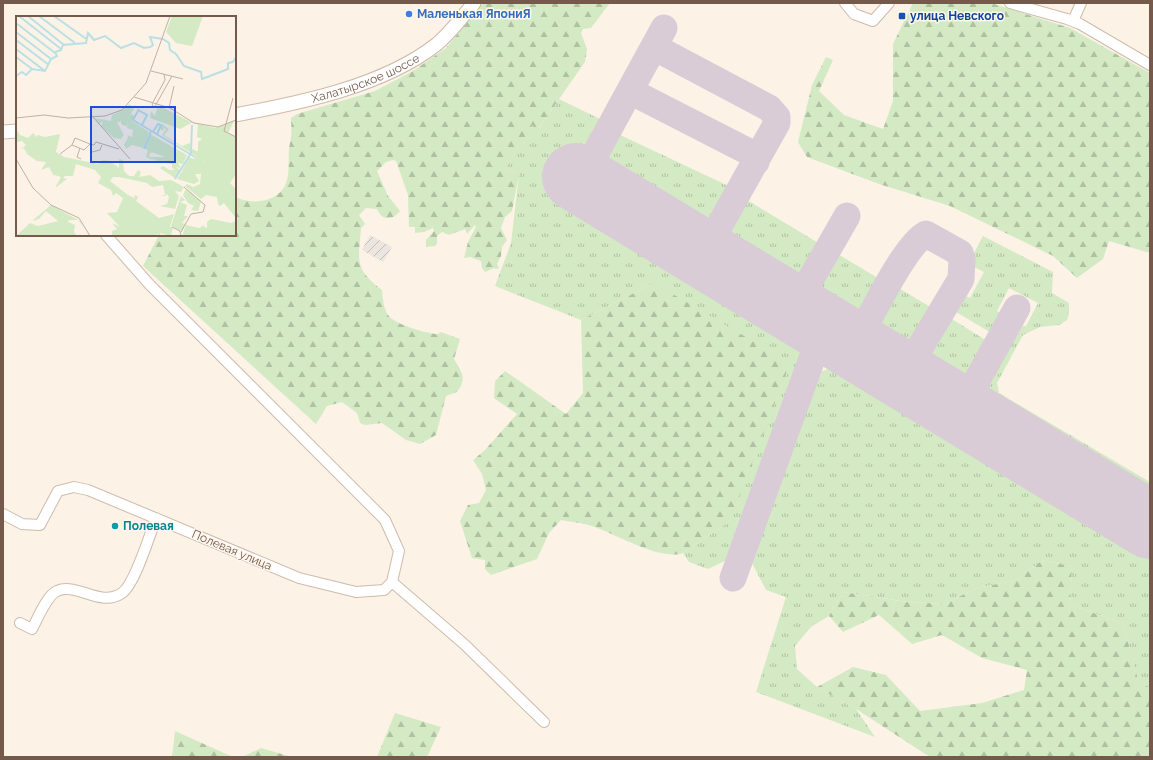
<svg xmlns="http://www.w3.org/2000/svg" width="1153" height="760" font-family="Raleway,sans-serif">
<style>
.industrial{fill:url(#industrial-furrows)}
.grass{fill:url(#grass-tufts)}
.forest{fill:url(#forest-firs)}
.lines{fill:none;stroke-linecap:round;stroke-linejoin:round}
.taxiway{stroke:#d9ccd6;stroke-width:27}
.runway{stroke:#d9ccd6;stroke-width:68}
.minor-casing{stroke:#cebbac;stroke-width:12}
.tertiary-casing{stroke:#cebbac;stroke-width:15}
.minor{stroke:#fff;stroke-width:10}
.tertiary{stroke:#fff;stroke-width:13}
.shop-dot{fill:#3f7fe0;stroke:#fff7ec;stroke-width:1.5}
.transit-dot{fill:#1a4fb4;stroke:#fff7ec;stroke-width:1.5}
.culture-dot{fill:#0f9aa8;stroke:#fff7ec;stroke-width:1.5}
.labels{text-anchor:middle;stroke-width:3;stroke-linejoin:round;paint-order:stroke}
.shop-label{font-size:12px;font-weight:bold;fill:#366cbe;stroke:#fff7ec;text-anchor:start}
.transit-label{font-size:12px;font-weight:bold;fill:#164399;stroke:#fff7ec;text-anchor:start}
.street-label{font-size:12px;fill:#755a4b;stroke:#fff7ec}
.culture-label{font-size:12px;font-weight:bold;fill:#0d838f;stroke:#fff7ec;text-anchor:start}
.inset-river{fill:none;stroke:#bae0e6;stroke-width:2}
.inset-road{fill:none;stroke:#c2b1a3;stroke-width:1}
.view{fill:#1d4ed8;fill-opacity:0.15;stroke:#1d4ed8;stroke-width:2}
.inset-edge{fill:none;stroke:#755a4b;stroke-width:2}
</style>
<defs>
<pattern id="industrial-furrows" width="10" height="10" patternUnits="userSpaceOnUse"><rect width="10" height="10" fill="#ece6e0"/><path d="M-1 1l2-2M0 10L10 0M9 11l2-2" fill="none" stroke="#c4bdb8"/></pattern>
<pattern id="grass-tufts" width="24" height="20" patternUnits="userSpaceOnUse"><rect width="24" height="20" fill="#d3eac4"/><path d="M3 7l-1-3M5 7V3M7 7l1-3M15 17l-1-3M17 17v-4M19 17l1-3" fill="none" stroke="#b0c1a1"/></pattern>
<pattern id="forest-firs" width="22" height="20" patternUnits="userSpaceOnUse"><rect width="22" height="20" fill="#d3eac4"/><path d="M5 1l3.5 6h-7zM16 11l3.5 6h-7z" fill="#b0c1a1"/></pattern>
</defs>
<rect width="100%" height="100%" fill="#fcf3e6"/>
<path class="industrial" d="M370,235L392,247L383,262L362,250Z"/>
<path class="grass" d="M559,99L606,122L564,197L802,340L805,362L733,557L708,569L689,562L683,553L730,521L654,283L581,320L495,286L511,243L519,175L506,168L532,124L539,128Z
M616,133L735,189L710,230L598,163Z
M747,200L820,244L796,283L723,239Z
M983,236L1053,272L1052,293L1069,303V314L1067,320L1059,325L1040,327L1023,335L997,383L999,393L1150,482V497L977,393L978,388L1011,330L1015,326H1026L1038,303L1009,288L997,311L1005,315L993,334L951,309L960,293L970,298L984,272L968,264Z
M836,253L883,281L858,321L812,292Z
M897,287L937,311L910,353L871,329Z
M947,316L992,344L965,387L920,359Z
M829,369H844L1150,553V688L1138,681L1123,623L1070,605L1072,567L1043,560L1013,581L976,588L945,604L908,602L843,592L829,616L811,627L795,646L797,669L817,687L856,709L875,737L756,692L786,597L766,590L751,561L813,379L822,371Z"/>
<path class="forest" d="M483,3H610L591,28L583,29L581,33L587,49L585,62L538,129L532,125L506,168L519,175L512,211L505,217L501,228L507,240L502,247L501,256L497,264L499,268L496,269L494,268L485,272L482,268L481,261L470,257L464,258L468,242L476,227L475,225L467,234L465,229L449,235L442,232L437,236V244L435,246L426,247V240L434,231L433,228L424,232L415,233V227H409L408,195L396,161L393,160L386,162L377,171L388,196L400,211C392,221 382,221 377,209L366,208L359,215L365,224L361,228C359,260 353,268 382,290C383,299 383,307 388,315C394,324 427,334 438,334L441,332L460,339L454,359C461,371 468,378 457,392L446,396L436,435L420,444L406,440L382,423L365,425L360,423L357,413L342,402L327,406L316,424L143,266L159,235H235V197C251,205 279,203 286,183C290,173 288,160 289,149C289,145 291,141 291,137C292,131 291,124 291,118L297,114L375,91L413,71L446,48Z
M913,3H991L1070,28L1150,73V253L1109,241L1103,259L1077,278L1053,256L950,206L879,184L807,157L798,142L812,85L826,57L833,60L819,91L844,115L883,129L893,101V44Z
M654,283L790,363L730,521L683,553C661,561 617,535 595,527C584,523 572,522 561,520L549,533L537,559L491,575L485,569V560L472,558L460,521L468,505L479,503L486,490L482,474L473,460L484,451L517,414L494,398L495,381L505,371L566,414L583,393L581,320Z
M1043,560L1072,567L1070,605L1123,623L1138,680L1150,688V757H930L856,709L817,687L853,667L886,675L920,711L982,703L1024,690L1027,670L982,658L942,635L912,644L879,615L843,632L829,616L843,592L907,602L945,604L976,588L1013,581Z
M395,713L441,727L427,757H377Z
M175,731L233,757H172Z
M261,748L292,757H242Z"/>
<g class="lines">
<path class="taxiway" d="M654,47L769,108L777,117V123L703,255
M630,91L751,153L756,162
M581,180L664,28
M793,310L847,216
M854,347C868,322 904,245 926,234L960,253L962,260L961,279L903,376
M960,411L1017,308
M733,578L823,328"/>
<path class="runway" d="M576,177L1150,525"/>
<defs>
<path id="minor" d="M845,3L854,14L873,21L889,3
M1010,3L1067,19L1080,24L1150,65
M1073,21L1081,3
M106,235L149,284L385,520L399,551L392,582L464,644L544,722
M3,514L22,524L40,525L58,491L74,487L88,490L299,578L356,592L384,590L392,582
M20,623L32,629C37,620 47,595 57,591C77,582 100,608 122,593C135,584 150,534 156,518"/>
<g id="tertiary">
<path id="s1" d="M235,115C300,103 384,86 437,44C451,32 462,17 474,3"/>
<path d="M3,132L17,131"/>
</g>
</defs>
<use href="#minor" class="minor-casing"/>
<use href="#tertiary" class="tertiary-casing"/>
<use href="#minor" class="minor"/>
<use href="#tertiary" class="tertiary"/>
</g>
<circle class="shop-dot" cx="409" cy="14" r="4"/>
<rect class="transit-dot" x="898" y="12" width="8" height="8" rx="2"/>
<circle class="culture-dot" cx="115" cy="526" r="4"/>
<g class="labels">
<g class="shop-label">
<text x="417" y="18">Маленькая ЯпониЯ</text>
</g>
<g class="transit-label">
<text x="910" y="20">улица Невского</text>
</g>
<g class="street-label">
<text dy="4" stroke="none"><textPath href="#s1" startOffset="136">Халатырское шоссе</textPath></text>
<text transform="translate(232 550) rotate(23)" y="4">Полевая улица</text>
</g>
<g class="culture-label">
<text x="123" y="530">Полевая</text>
</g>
</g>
<g transform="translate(16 16)">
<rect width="220" height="220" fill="#fcf3e6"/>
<path d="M115,98L119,100L116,105L133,116L128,131L126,132L124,131L128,129L122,111L117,114L111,112L112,103ZM146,108L153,113L148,119L166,130L174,127V136L146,119L150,113L148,112L147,115L144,113ZM134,118L171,139L169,144L162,143L149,133L134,137L133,140L139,145L130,141L132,135L129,132ZM175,133L179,134L188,144L186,147L170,149L166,155L173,141L178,143L180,140L175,137Z" fill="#d3eac4"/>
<path d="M113,88L116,90L120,89L112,103L111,110L106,109L104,103V106H101L108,119L105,123L98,122L85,110L87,105L83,108L79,102L95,105L96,99L106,95ZM142,89L175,106L199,112L218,105L212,117L219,120L220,117V158L214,167L220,173V202L208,187L204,190L202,188L201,181L190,179L185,183L169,170L171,168L177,171L184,168L185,158H179L183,165L178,168L161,163L170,149L176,146L186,147L188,145L178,136L182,135V126L186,123L181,121L182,108L175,107L164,113L134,102L135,95L139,100ZM122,111L132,117L128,129L124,131L116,129L110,133L108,129L112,121L111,119L116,121L117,114ZM0,113L4,119L12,122L17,117L20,121L22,119L29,121L44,118L40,136L48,141L82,148L87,144L94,145L103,152V143L107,144L108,155L113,160H118L122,154L125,156L123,161L134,159L143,165L155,164L168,171L165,176L159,175L163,180L159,193L144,190L151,188L153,181L151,178L149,180L144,179H149L147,169L136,171L131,167L103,161H97L94,165L112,179L118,182L119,179L122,181L120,185L143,202L158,198L154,210L157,212L155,220L144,217L145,220L141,218V220H96V215L101,213L96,207L104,211L91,197L101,196L107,182L100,177L97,180L95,174L82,167L85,161L79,154L60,148L57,160H49L47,162L51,163L39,172L45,161L39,159L34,164L38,160L33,151L25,154L30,146L21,145L11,138L8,132L4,134L10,129L6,125L0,126ZM151,132L158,140L169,143L167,148L162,147L165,152L160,151L164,154L159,162L144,152L147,150L153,154H159L156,152V148L143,146L134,141H149L135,136ZM170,173L185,186L182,195L175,194L178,190L172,187L167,179ZM165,180L169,184L164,186L171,189L168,200H172L166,207L170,208L166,215L155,210ZM35,189L64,205L68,212L62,204H53L52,206L59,209L58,216L61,220H0L14,207L22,210L42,205L30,195L23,203L16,205ZM195,203L215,207L220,205V220H166L170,209L183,212L189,209L188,211L191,212V206Z" fill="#d3eac4"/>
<path d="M156,0H187L176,30L160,27L150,16Z" fill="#d3eac4"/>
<path class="inset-river" d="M3,0L45,33M12,0L48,29M23,0L59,27M38,0L69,22H72M0,7L39,37M0,16L35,43M0,24L33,49M0,33L29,55M0,41L16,53M0,60L6,56L10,59L16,53L29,55L35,43L41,40L39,36L45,34L47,29L70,27L72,17L78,24L89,20L105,32L118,27L128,32L134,31L137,29L134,21L147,23L153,27L154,34L160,38L168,50L185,56L186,63L212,53V47L217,46L220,41M122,94L131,99L126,109M117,104L123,93M117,104L179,141M137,116L142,108L145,109L141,118M128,133L135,115M159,163L175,137L176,109"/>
<path class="inset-road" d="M135,55L167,63M118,81L154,92L178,107L202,111L220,104M217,82L208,115L220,121M136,88L138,92L156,60M136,88L149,64L148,58M153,92L158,70M77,101L114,143M0,102L28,99L52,102L89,100L106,94L130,67L154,0M56,129L59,122L74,128M64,132L61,141L65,143M76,136L84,134L86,129M44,138L56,129L68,134L74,128L78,129L80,126L103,133M0,143L17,172L35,189L63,202L74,220M156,211L164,215L165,220M165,216L175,198L187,196L189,189L168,171"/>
<path class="view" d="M75,91H159V146H75Z"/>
<rect width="220" height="220" class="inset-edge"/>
</g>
<rect width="1153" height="760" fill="none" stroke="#755a4b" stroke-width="8"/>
</svg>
